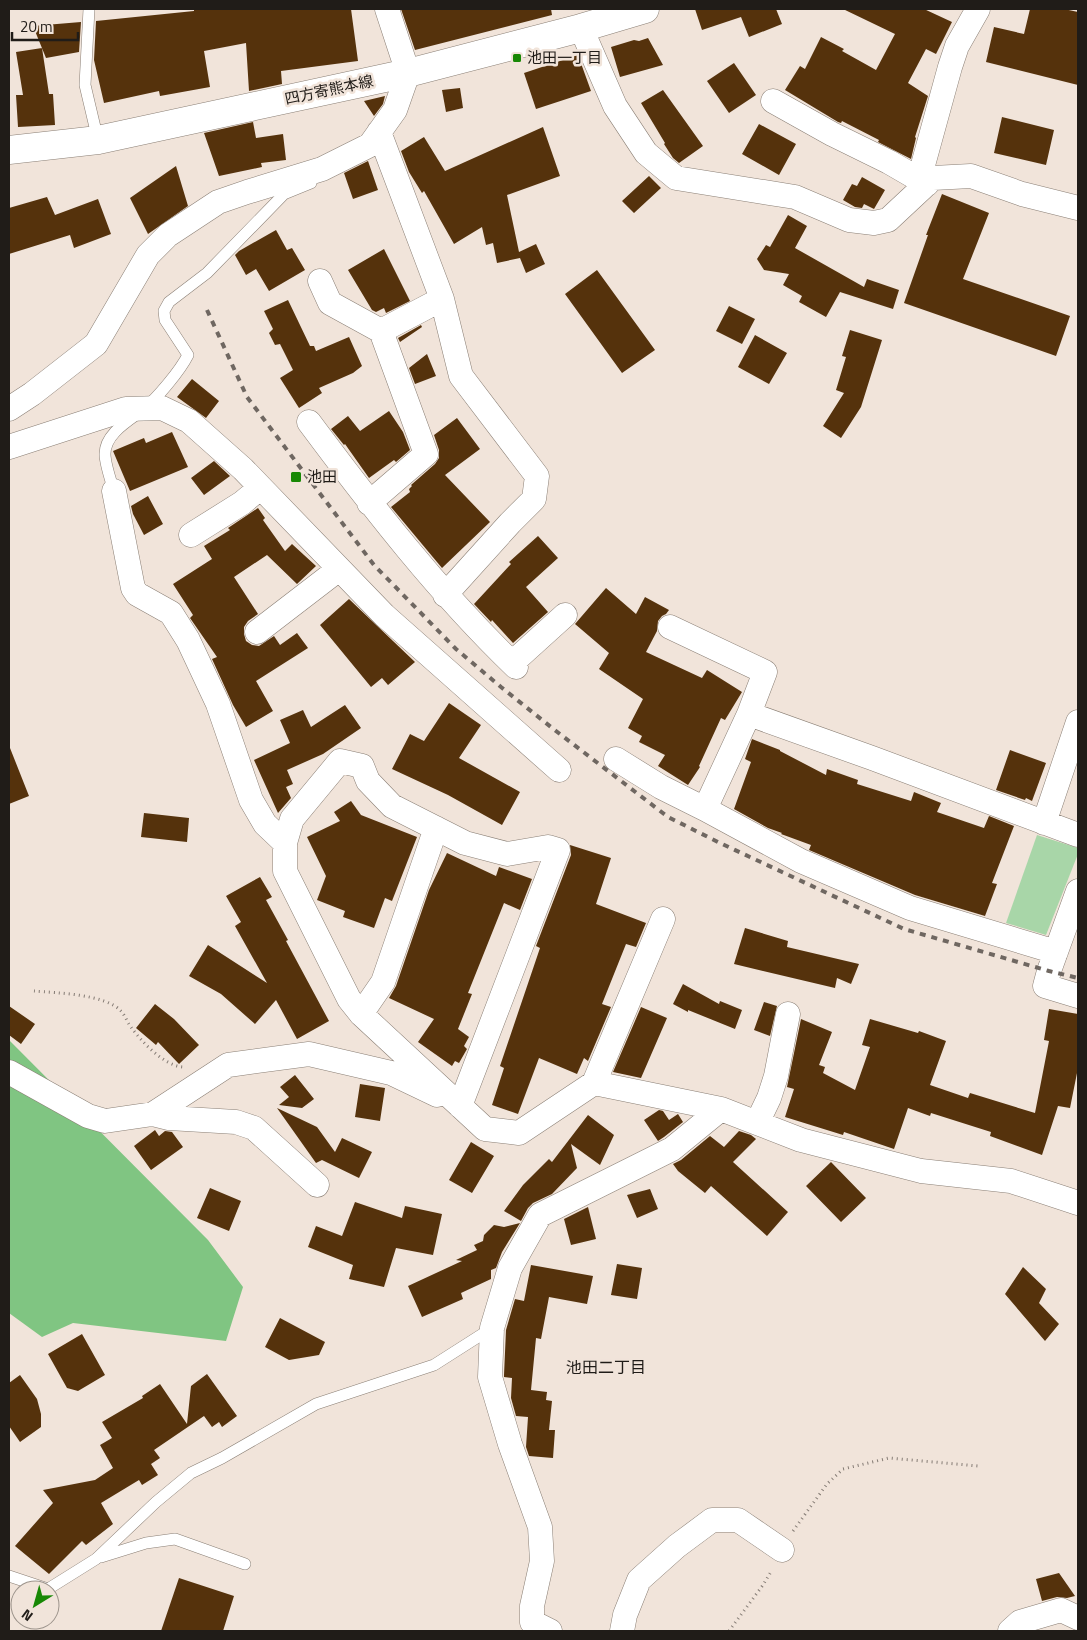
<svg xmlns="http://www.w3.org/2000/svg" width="1087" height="1640" font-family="'Titillium Web','Noto Sans JP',sans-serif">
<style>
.green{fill:#a8d6a8}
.forest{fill:#80c582}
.building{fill:#55320c}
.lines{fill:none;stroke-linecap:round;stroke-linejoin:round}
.service-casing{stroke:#8a7f75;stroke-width:12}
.minor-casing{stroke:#8a7f75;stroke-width:25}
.secondary-casing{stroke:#8a7f75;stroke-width:29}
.path{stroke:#847b74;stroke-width:3;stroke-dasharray:1 4;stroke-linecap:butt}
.service{stroke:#fff;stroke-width:11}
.minor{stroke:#fff;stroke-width:24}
.secondary{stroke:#fff;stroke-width:28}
.rail{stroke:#6f6761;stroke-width:4;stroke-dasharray:6 6;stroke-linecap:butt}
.poi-dot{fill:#188805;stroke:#f1e4da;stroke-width:2}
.labels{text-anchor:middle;stroke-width:5;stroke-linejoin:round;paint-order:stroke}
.poi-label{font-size:15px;fill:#201c18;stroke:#f1e4da;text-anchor:start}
.street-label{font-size:15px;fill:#201c18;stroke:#f1e4da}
.neighbourhood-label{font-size:16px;fill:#201c18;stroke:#f1e4da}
</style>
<rect width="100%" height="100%" fill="#f1e4da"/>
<path class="green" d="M1037,835L1078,848V854L1046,935L1006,923Z"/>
<path class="forest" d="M9,1040L208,1240L243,1287L226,1341L73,1323L42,1337L9,1313Z"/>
<path class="building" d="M194,9H351L358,61L281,71L282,84L249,91L246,43L204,51L210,87L160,96L159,91L104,103L94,60L96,21L194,11Z
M401,9H551L552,15L415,50Z
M695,9H776L782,24L749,37L741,17L702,30Z
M843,9H924L952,22L936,54L926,49L908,83L928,96L915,137L916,138L911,159L878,142L879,140L842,121L841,123L838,122L785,90L800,66L805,69L821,37L844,49L842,51L876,70L895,34Z
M1030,9H1064L1078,12V85L986,62L994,27L1024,34Z
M81,22L79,52L46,58L33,26Z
M648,38L663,65L620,77L611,47L634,40L639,41Z
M42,48L49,94H53L55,125L18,127L16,95H23L16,52Z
M578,55L591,91L536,109L524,73Z
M734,63L756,95L729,113L707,81Z
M460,88L463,108L446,112L442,90Z
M663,90L703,146L679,163L673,158L664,144L665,143L641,103Z
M385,96L383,104L374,116L364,101Z
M1002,117L1054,130L1046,165L994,153Z
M253,122L256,138L283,134L286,160L261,163L262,167L219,176L204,133Z
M759,124L796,144L779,175L742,154Z
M543,127L560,176L507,195L519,252L536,244L545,264L526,273L520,258L497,263L493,243L486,245L482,227L454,244L424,191L422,193L409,172L401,151L424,137L445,171Z
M368,161L378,190L353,199L344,173Z
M176,166L188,206L148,234L130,198Z
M649,176L661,188L634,213L622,201Z
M862,177L885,190L874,209L864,204L862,208L855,207L843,200L852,184L857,186Z
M942,194L989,213L963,279L1070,316L1056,356L904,303L928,235H926Z
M47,197L55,215L98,199L111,234L74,248L70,235L9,254V208Z
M788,215L807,226L795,248L864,287L867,279L899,290L893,309L840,292L826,317L799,302L802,296L783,285L789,274L764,270L757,259L766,245L770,247Z
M276,230L287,250L292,248L305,270L269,291L256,269L246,275L235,255L239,251Z
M384,249L410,301L386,313L384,308L376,312L372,310L348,270Z
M597,270L655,350L622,373L565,294Z
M288,300L310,346H314L316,351L349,337L362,366L353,373L319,388L322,393L299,408L280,378L293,370L280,344L275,345L269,333L273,329L264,311Z
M729,306L755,319L742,344L716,331Z
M421,325L422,327L400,342L398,338Z
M850,330L882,340L861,407L841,438L823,426L844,393L836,390L846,357L842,356Z
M755,335L787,353L769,384L738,367Z
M427,354L436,376L415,384L409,368Z
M192,379L219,401L206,418L177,397Z
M389,411L403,432L410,450L396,462L394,460L369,478L345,444L344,445L331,429L348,416L360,431Z
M457,418L480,449L445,475L490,522L442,568L391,507L410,492L409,489L412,486L411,485L435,464L439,458V450L434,435Z
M172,432L188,467L130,491L113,451L144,438L146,443Z
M214,461L230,476L204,495L191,478Z
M148,496L163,524L144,535L133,514L131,506Z
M258,508L265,518L263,520L285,551L292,544L316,566L297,584L267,555L234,577L258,614L248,621L244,627V634L246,641L252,645L259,646L274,636L280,645L297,633L308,648L256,681L273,711L246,727L233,705L212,659L217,657L190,618L193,615L173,584L212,559L204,546L230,530L228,528Z
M538,536L558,558L526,587L548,612L513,643L492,620L491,622L474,604L511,564L509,562Z
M606,588L636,614L645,597L669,610L666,614L662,616L658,621L657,631L646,652L702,678L707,670L742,692L725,720L721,718L699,766L700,767L688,785L658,766L665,755L639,742L642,736L628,728L643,699L599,669L609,653L575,624Z
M349,599L415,662L388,685L382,678L371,687L320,625Z
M449,703L481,725L459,758L520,792L502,825L448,795L392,769L410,734L424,741Z
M345,705L361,728L323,754L287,770L293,784L286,787L291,798L278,813L254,760L290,743L280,720L303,710L311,727Z
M752,739L780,750V751L826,775L827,769L858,780L857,784L911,801L914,792L941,803L937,812L984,828L989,816L1014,826L992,883L997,884L985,916L915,895L809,850L811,845L781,834L782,833L768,828L734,809L751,762L745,759Z
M9,748H10L29,796L9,804Z
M1010,750L1046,763L1032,801L1026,798L1025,800L996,790Z
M351,801L361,815L417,837L392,901L385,898L374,928L343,917L345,911L317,900L326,876L307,837L340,821L334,812Z
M144,813L189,818L187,842L141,837Z
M570,845L611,858L596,904L646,923L636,947L626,944L602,1004L611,1007L588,1061L584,1058L577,1074L539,1058L518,1114L492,1105L504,1068L500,1066L540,948L536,946L571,855Z
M447,853L496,876L499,867L532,879L520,910L504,903L468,993L472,994L458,1029L469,1037L464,1046L467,1049L459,1063L455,1061L452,1066L418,1042L434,1019L389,998L396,986L429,890Z
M260,877L272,897L266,900L288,940L286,941L329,1021L297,1039L276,1000L255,1024L221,994L189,976L208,945L267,983L235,926L241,922L226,896Z
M745,928L788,941L787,947L859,964L851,984L837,978L835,988L734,964Z
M683,984L719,1004L720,1001L742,1010L735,1029L688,1010V1012L673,1004Z
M764,1002L777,1006L770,1036L754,1030Z
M155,1004L174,1019L199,1045L179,1064L158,1042L156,1045L136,1028Z
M9,1006L35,1024L21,1044L9,1035Z
M641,1007L667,1018L641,1078L613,1072Z
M1049,1009L1078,1014V1068L1070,1108L1058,1106L1042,1155L990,1136L991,1132L931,1113L930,1116L908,1108L894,1149L844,1132L843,1135L785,1117L794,1089L787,1087L801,1019L832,1032L819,1065L825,1067L823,1073L855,1090L870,1047L862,1045L870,1019L918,1033L919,1031L946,1041L930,1085L968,1098L970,1093L1035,1113L1049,1041L1044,1040Z
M295,1075L314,1099L302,1108L279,1105L289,1097L280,1087Z
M360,1084L385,1088L380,1121L355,1117Z
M277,1108L317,1127L335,1152L342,1138L372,1152L359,1178L322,1160L316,1163Z
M659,1110L663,1111L669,1120L678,1114L683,1122L664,1137L658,1141L644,1120Z
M588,1115L614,1135L600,1165L571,1144L577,1168L552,1194L533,1203L528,1208L521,1221L504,1211L523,1185L549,1159L552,1162Z
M155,1130L159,1136L165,1131L172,1132L183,1147L151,1170L134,1146Z
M739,1131L751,1135L756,1139L733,1162L788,1212L767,1236L711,1186L705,1193L678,1171L673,1164L681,1160L710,1136L724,1147Z
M471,1142L494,1156L472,1193L449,1180Z
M831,1162L866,1198L841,1222L806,1186Z
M210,1188L241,1201L229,1231L197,1218Z
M650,1189L658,1209L637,1218L627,1195Z
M355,1202L402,1218L405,1206L442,1214L433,1255L396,1248L384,1287L349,1279L353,1265L308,1247L316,1226L342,1236Z
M588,1207L596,1239L571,1245L564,1219Z
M520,1223L502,1252L496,1268L491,1270V1279L461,1293L463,1299L422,1317L408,1286L462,1261L456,1260L477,1250L474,1245L483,1241L484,1235L494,1225L504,1227Z
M617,1264L642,1268L637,1299L611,1295Z
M531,1265L593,1276L587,1304L549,1297L541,1339L536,1338L531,1390L547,1392L546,1400L552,1401L549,1430H555L553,1458L529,1456L526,1447L528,1417L516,1416L511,1398L512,1378L504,1377V1375L506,1330L515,1299L524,1301Z
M1023,1267L1046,1289L1039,1303L1059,1324L1045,1341L1005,1294Z
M280,1318L325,1342L319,1355L289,1360L265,1347Z
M82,1334L105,1375L78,1391L67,1388L48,1354Z
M207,1374L237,1416L222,1427L219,1422L212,1427L204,1416L154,1450L160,1458L151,1464L158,1475L142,1485L139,1480L101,1503L113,1524L86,1545L82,1541L49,1574L15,1546L53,1503L43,1490L95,1480L113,1468L100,1445L112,1438L102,1422L143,1398L142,1396L160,1384L187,1424L191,1386Z
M20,1375L37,1399L41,1414V1427L20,1442L9,1426V1383Z
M1059,1573L1075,1596L1067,1598L1057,1597L1042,1601L1036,1579Z
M179,1578L234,1596L223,1631H161Z"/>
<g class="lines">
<defs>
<path id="service" d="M89,9L85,85L98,140
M114,491C111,481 105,464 105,454C105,433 130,420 144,409C157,398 180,371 188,355L165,320L164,311L169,302L207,273L284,194L311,183
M101,1557L146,1543L175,1539L245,1564
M9,1576L48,1589L96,1559L156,1502L191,1473L222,1458L316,1404L434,1365L492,1328"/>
<path id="minor" d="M581,28L615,106L646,153L676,178L795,197L849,220L874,223L888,220L933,178L971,176L1022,194L1078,208
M773,101L832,134L889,162L927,184
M379,132L442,299L461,376L537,476L534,499L510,523L445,595
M927,184L923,165L950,67L957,46L978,9
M320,281L330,303L381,331L426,454L369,503
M381,331L442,299
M9,409L32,394L96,344L148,255L168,235L218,202L247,192L322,169L370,145L395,110L408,73L387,9
M309,422C373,508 439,593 516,667
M9,447L126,409L162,408L189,421L243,469L384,615L559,770
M114,491L133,588L137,594L171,613L188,640L218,704L251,800L265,824L285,843
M191,535L242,503L260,488
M670,627L765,672L749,714L705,809L801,861L910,908L1056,952
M257,632L339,569
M512,663L565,615
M749,714L872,758L1078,835
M616,759L661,787L705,809
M1044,823L1078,722
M1078,891L1049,971L1045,986L1078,996
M361,1014L383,982L436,828
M9,1072L88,1116L105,1121L153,1114L228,1065L309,1054L391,1073L437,1095
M594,1083L663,919
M460,1106L558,850L548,847L507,854L465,843L392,806L368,781L362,766L340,761L292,819L285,843V871L349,999L361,1014L485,1129L519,1133L594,1083L721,1109L801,1140L921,1171L1011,1181L1078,1203
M153,1114L169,1118L236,1122L254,1128L317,1185
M757,1123L769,1098L776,1076L788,1014
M532,1622V1606L542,1561L540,1527L510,1444L490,1377L492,1328L510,1268L540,1215L672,1149L721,1109
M532,1622L550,1631
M622,1631L625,1615L639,1580L677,1546L712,1520H738L782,1550
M1010,1631L1020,1622L1061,1610L1078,1618"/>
<path id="secondary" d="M9,150L98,140L408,73L581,28L645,9"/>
</defs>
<use href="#service" class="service-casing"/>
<use href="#minor" class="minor-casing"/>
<use href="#secondary" class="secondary-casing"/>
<path class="path" d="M34,991C57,993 105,994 121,1011C125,1015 127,1022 131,1027C141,1041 164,1066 183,1067
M793,1531L827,1484L843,1469L889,1458L978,1466
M729,1631L763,1585L772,1570"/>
<use href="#service" class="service"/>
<use href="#minor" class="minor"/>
<use href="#secondary" class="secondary"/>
<path class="rail" d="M207,310L247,397L374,565L456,649L501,687L556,731L668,817L720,843L904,929L1049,971L1078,978"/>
</g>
<g class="poi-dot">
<rect x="512" y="53" width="10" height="10" rx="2.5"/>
<rect x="290" y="471" width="12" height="12" rx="2.5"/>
</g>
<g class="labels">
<g class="poi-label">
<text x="527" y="63">池田一丁目</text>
<text x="307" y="482">池田</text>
</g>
<g class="street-label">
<text transform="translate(329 90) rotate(-12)" y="5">四方寄熊本線</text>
</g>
<g class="neighbourhood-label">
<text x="606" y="1373">池田二丁目</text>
</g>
</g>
<rect width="1087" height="1640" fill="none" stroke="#201c18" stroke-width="20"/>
<g transform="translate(35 1605) rotate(217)"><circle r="24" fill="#f1e4da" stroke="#9d948c"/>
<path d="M0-4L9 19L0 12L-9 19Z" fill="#188805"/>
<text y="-8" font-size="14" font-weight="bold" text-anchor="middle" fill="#201c18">N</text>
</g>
<path d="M12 32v8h66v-8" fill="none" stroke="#201c18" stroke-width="2.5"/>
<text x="20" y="32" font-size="15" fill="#201c18" stroke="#f1e4da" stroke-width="4" paint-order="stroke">20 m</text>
</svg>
